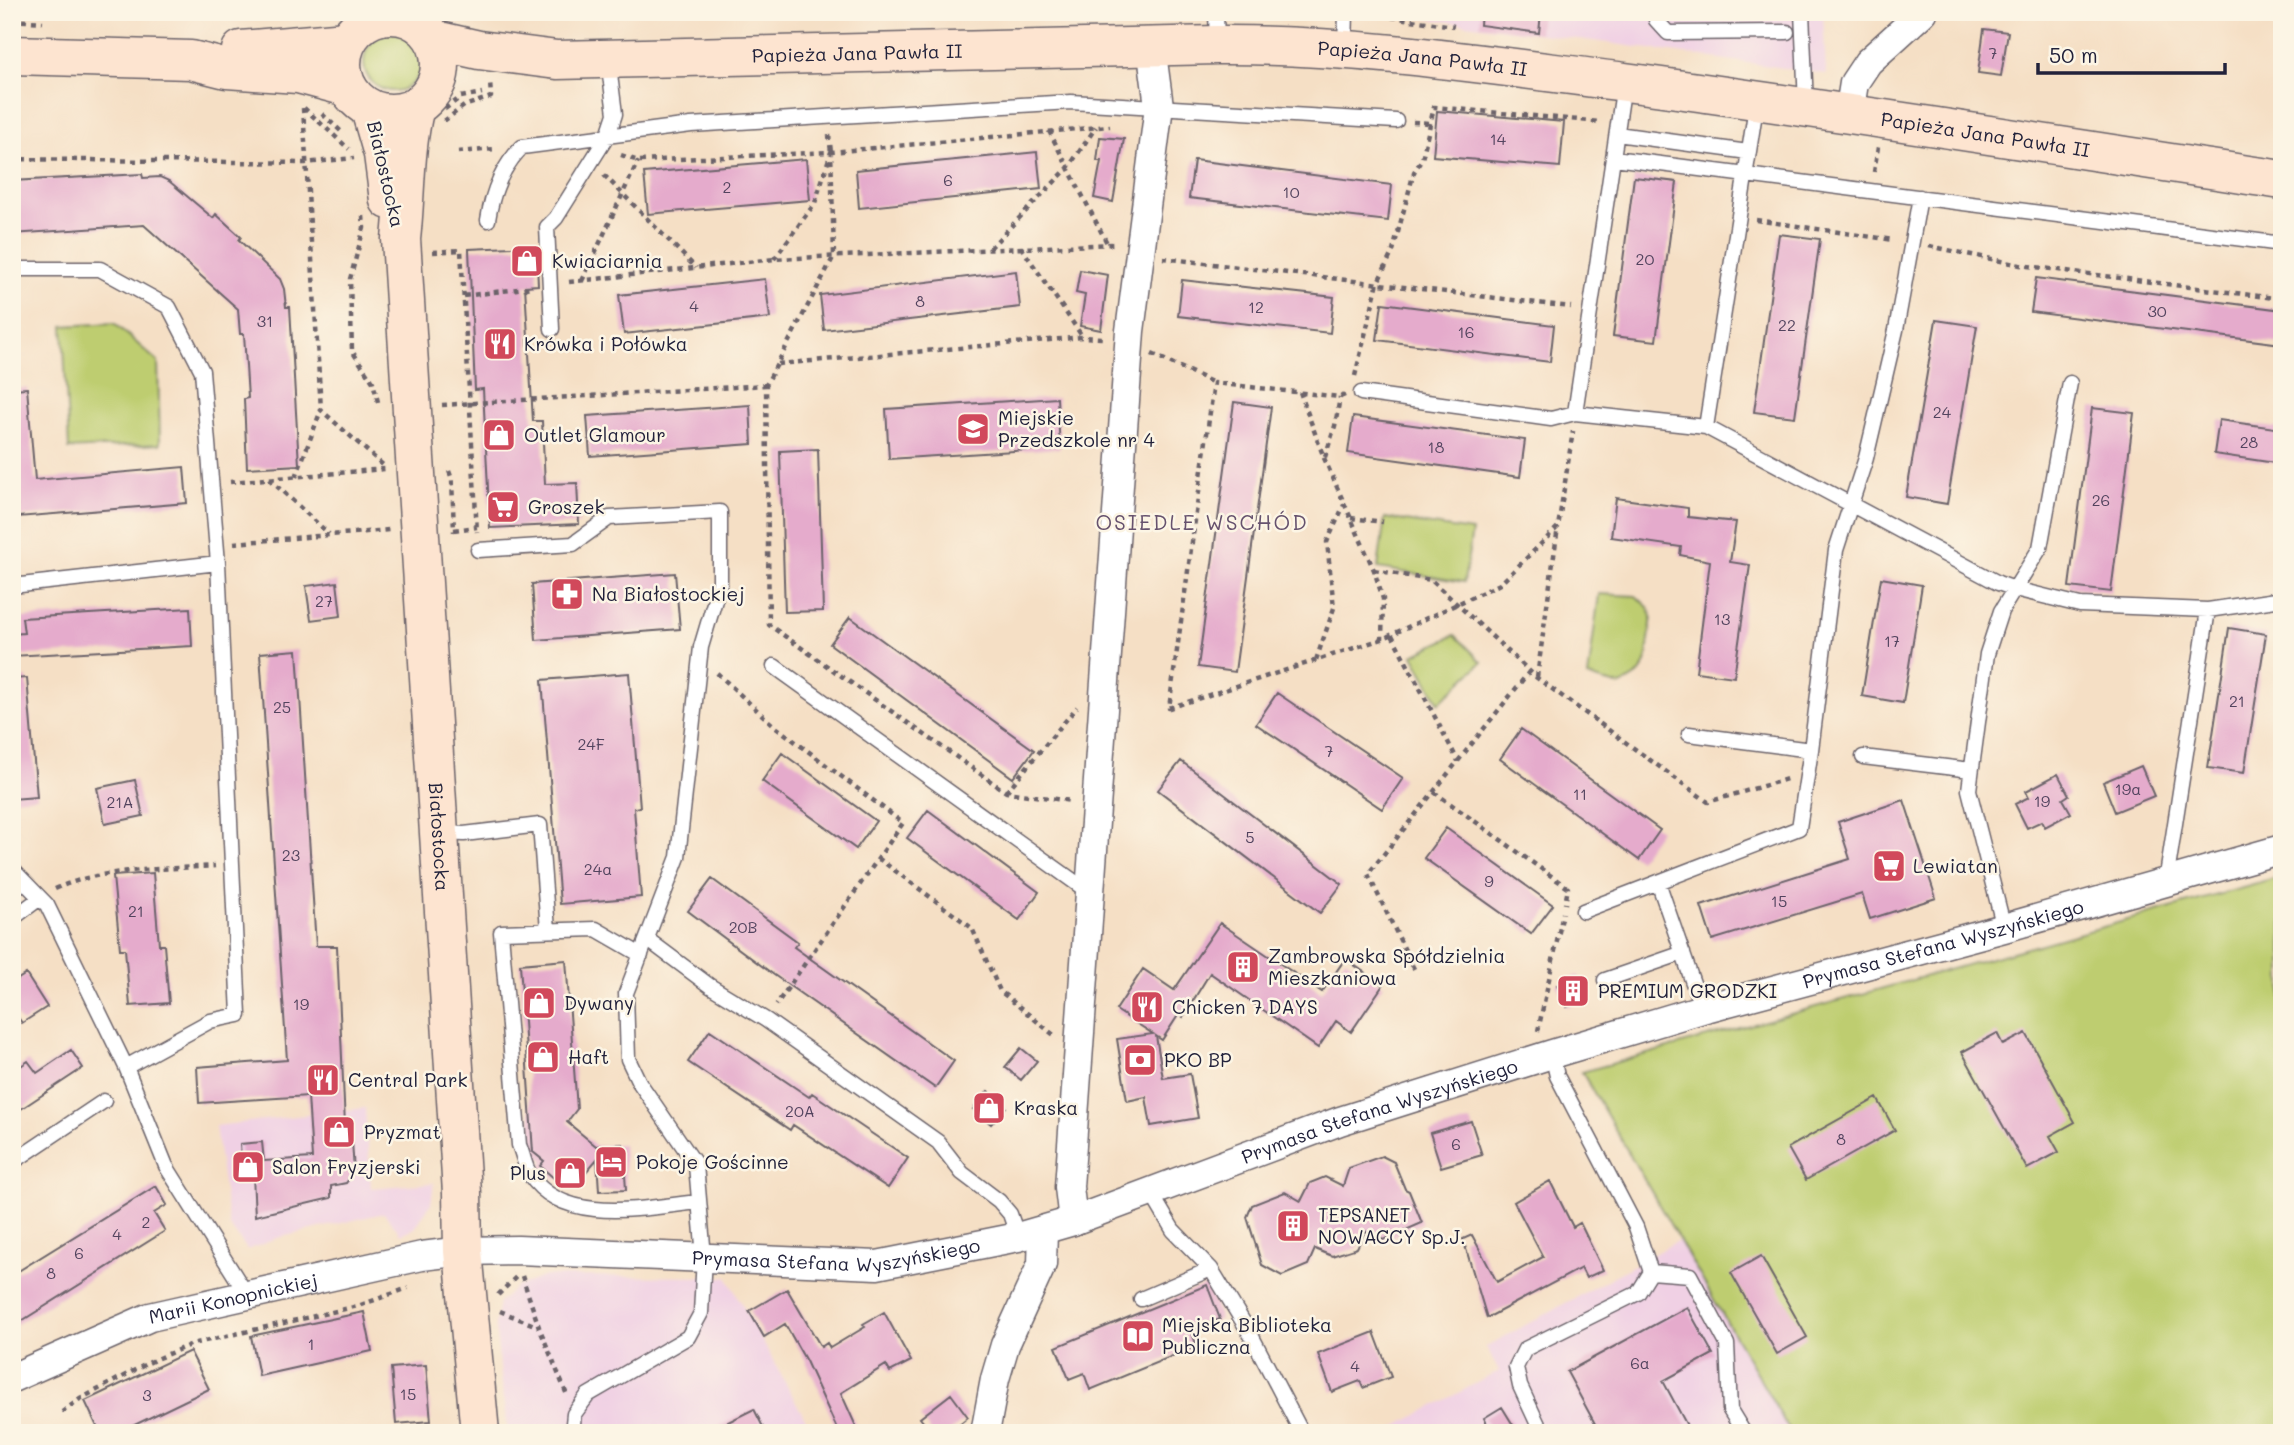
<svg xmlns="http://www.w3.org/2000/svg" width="2294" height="1445" font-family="Mali,sans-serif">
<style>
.built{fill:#f0d0e4}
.green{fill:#becd70;stroke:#707856;stroke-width:2}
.building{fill:#e5abcc}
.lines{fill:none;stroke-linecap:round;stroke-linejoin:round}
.lane-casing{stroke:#6c646b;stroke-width:17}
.street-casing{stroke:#6c646b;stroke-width:31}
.secondary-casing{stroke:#6c646b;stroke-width:41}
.path{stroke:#6c646b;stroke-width:4.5;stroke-dasharray:5 5;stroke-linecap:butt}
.lane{stroke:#fff;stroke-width:14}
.street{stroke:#fff;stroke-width:28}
.secondary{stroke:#fde4d0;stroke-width:38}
.labels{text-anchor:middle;stroke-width:5;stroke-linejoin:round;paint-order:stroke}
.number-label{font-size:16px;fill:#53445f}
.street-label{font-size:19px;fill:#22223b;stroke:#fcf5e5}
.poi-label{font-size:19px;fill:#22223b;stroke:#fcf5e5;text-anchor:start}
.neighbourhood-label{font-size:21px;letter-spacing:2px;fill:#66526e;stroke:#fcf5e5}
</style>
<rect width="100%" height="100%" fill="#fcf5e5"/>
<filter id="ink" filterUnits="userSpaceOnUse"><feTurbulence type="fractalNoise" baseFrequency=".0143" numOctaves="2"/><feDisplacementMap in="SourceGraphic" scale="14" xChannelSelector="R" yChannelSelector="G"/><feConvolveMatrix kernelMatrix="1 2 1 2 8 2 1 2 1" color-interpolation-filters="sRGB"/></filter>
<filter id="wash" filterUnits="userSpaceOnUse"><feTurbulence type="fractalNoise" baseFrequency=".00686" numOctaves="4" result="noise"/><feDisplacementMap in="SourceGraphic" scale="28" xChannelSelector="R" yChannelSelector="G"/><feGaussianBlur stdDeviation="1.57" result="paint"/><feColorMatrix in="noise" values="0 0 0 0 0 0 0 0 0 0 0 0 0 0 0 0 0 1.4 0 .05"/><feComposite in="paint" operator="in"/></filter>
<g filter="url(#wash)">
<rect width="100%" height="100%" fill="#f5dfc5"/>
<path class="built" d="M1376,12H1823L1826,74L1601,42Z
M365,1108L371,1188L434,1183L431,1203L415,1228L401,1234L384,1213L277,1238L248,1250L229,1226L215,1126Z
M1681,1239L1793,1433H1384L1499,1371L1486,1347Z
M545,1276L727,1277L813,1433H508L495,1325L499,1303L516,1287Z"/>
<path class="green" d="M364 62a29 29 0 1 1 58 0a29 29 0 1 1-58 0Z
M114,323L158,362L160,444L69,449L63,326Z
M1385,518L1472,531L1464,582L1378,568Z
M1599,594L1636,596L1648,607L1652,616L1646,663L1640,673L1620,686L1588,677Z
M1455,635L1482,662L1439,703L1413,655Z
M2282,877V1433H1791L1582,1072Z"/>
<g id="blocks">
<path class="building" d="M1481,12H1541L1539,33L1480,25Z
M1984,29L2008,32L2001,76L1978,73Z
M1437,111L1564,122L1560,167L1433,156Z
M1100,137L1124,139L1113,202L1094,198L1101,161H1097Z
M1037,152L1041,189L859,208L856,170Z
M806,159L810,200L648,214L644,173Z
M1194,160L1392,185L1388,221L1189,198Z
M142,174L143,178L160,177L169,181L213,218L216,214L241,237L239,240L280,279L284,289L286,307H290L299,465L247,468L244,399L248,398L244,334H240L238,309L144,225L12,234V181Z
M1634,177L1677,182L1656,341L1613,336Z
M1779,234L1820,239L1795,417L1754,412Z
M536,246L538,285L525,286L533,421H542L545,484L577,483L579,524L490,528L483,389L475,390L469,249Z
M1080,270L1108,275L1101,330L1080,326L1085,295L1076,293Z
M1016,271L1020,307L824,330L820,295Z
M2036,278L2282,310V344L2031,312Z
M765,279L770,318L624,334L619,295Z
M1182,280L1334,297L1330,333L1178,316Z
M1382,303L1554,325L1550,362L1377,340Z
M1936,320L1977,326L1947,504L1906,497Z
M27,388L35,480L184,467L187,503L18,517L15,477H12V389Z
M1057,398L1060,448L889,459L886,409Z
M1234,402L1271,407L1235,672L1198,667Z
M750,405L752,444L590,456L587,416Z
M2092,408L2134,413L2111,592L2069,587Z
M1353,417L1525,440L1520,477L1348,453Z
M2219,420L2282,429V464L2214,454Z
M818,449L823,611L785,612L780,451Z
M1616,498L1688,508V517L1736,522L1730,562L1750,565L1734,677L1696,672L1710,561L1680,555L1681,547L1611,537Z
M675,573L680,629L536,640L532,584Z
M1881,578L1922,585L1903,703L1862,696Z
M337,582L341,616L311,620L306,586Z
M190,608L192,646L12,656V634L24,633L22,618Z
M850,617L1034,750L1013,778L830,644Z
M2229,628L2266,634L2244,773L2208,768Z
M297,650L316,946H337L345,1125H351L354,1172L346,1183L331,1186V1198L255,1216L253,1175L242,1176L240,1144L262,1142L264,1161L312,1158L308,1096L199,1103L197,1067L287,1060L260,653Z
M629,673L640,807L634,808L641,897L560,904L542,680Z
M27,678L37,797L12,799V679Z
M1277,693L1403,778L1382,809L1256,724Z
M1521,729L1660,830L1639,860L1500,759Z
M782,753L876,821L856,849L762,781Z
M1181,761L1342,884L1320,913L1158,790Z
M2141,766L2154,796L2115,812L2103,782Z
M2058,774L2069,795L2063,799L2071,813L2045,827L2042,821L2027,828L2015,804L2029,797L2026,791Z
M135,780L143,816L105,824L97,788Z
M1904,800L1936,898L1870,919L1862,894L1712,940L1701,906L1850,859L1838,822Z
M928,810L1039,892L1019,920L907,838Z
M1446,828L1553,905L1531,934L1424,858Z
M153,873L159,945H164L169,1003L130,1006L125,949H120L113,876Z
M712,879L798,942L794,947L954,1061L935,1088L774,975L688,911Z
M1220,923L1322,992L1345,959L1383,985L1351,1032L1336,1021L1318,1048L1210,973L1183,1017L1179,1014L1162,1040L1156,1036L1163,1078L1190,1074L1198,1118L1151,1126L1146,1097L1127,1101L1117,1039L1153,1034L1116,1010L1143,969L1174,990Z
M566,960L577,1109L567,1122L596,1146L623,1144L626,1190L599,1191L597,1159L573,1187L560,1175L556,1180L540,1166L544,1161L533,1152L520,964Z
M26,974L47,1007L22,1023L12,1009V983Z
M1578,975L1589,997L1567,1007L1557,985Z
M710,1030L809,1097L812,1093L908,1158L888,1188L793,1125L790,1130L688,1062Z
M1997,1033L2003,1045L2026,1033L2075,1122L2050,1136L2059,1152L2027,1169L1962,1052Z
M1021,1048L1037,1061L1021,1080L1005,1067Z
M71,1050L83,1068L12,1115V1072L28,1061L37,1073Z
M988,1091L1006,1107L991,1124L973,1109Z
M1877,1098L1895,1130L1806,1180L1788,1148Z
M1471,1121L1482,1155L1441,1167L1430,1133Z
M1382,1156L1394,1162L1405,1189L1409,1191L1422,1223L1383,1240L1365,1231L1357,1248L1332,1256L1315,1249L1308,1265L1282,1276L1262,1265L1247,1217L1252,1205L1285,1192L1301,1201L1310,1183L1325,1177L1343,1186L1349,1168Z
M1550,1181L1573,1227L1580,1223L1603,1270L1586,1278L1581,1268L1487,1318L1463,1239L1472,1235L1497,1282L1543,1257L1514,1202Z
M156,1186L167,1205L154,1213L165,1231L12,1327V1275Z
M1761,1256L1807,1337L1777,1354L1731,1273Z
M1207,1285L1220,1319L1191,1331L1197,1346L1090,1390L1084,1373L1069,1379L1056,1347Z
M787,1289L821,1347L827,1343L830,1348L865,1327L863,1324L884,1312L911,1361L890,1372L886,1365L841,1393L859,1433H839L806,1361L785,1324L764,1337L749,1311Z
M1687,1307L1713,1354L1663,1381L1691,1433H1600L1567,1372Z
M364,1312L372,1351L259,1376L251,1336Z
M1374,1332L1391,1377L1363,1388L1360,1381L1332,1392L1318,1354Z
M190,1351L209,1389L118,1433H100L85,1401Z
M426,1365L431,1421L396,1424L391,1368Z
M951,1394L968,1417L948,1433H932L920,1418Z
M1502,1407L1513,1425L1500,1433H1492L1484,1418Z
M754,1409L766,1433H706Z"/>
</g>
</g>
<g filter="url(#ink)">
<use href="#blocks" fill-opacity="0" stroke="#6c646b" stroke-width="2"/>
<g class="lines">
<defs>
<path id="lane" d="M1216,12L1217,44
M1655,12L1656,20L1668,33L1787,32
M1802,12L1806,105
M1345,48L1346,12
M1617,134L1748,152
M1614,158L2282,244
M488,220C492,193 502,167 522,147L691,125L1071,102L1396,121
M12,269H100L169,307L202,371L218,563L239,1015L210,1021L126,1067
M552,329L547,227L556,218L608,135L615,114L608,59
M1361,393L1551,419L1575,413L1706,427L1998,583L2015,589L2080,605L2208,610L2282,599
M1575,413L1624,84
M1706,427L1757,100
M478,550L573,544L609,518L720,512V583L701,647L678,857L626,993L628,1059L639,1082L696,1165L704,1257L701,1313L688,1337L588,1395L574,1414L572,1433
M12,586L218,563
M774,666L1090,893
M1689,734L1811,750
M1863,757L1971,770
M441,833L464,834L540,825L548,930
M12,869L47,905L126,1067L166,1166L247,1295
M1658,882L1702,1009
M2166,882L2208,610
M1583,911L1799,828L1811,750L1836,550L1866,458L1896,330L1920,197
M12,919L40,898
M2004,928L1969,790L1987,654L2001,611L2040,548L2070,383
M647,939L710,986L766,1020L938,1142L962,1173L999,1201L1010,1214L1018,1237
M641,955L596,929L501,932L519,1145C523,1154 525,1167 530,1175C564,1227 648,1207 699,1202
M1605,980L1683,953
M1552,1054L1557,1076L1636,1227L1651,1272L1690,1275L1727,1344L1730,1410L1744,1433
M12,1161L13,1162L104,1101
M1151,1193L1173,1230L1211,1269L1251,1335L1302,1433
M1141,1299L1211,1269
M1541,1431L1520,1386L1516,1367L1525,1349L1638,1293L1651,1272"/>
<g id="street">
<path d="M1849,114L1854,83L1868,62L1923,12"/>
<path d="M1073,1221L1069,1187L1130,331L1159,106L1153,61L1154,46"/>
<path id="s1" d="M12,1378L150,1317L422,1256L463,1251L518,1250L877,1265L1018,1237L1073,1221L1340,1121L1552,1054L1702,1009L2004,928L2282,849"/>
<path d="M985,1433L995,1379L1005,1345L1042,1264L1043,1231"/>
</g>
<g id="secondary">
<circle cx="391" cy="64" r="49"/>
<path id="s2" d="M435,40L479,50L557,60L1217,45C1353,44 1489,65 1625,82C1844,111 2063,147 2282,180"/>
<path d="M241,50L347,41"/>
<path d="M12,55L191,60L227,69L298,74L347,87"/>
<path id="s3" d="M415,107C404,149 406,195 401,239L462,1193L463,1251L480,1433"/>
<path d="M370,109L383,154L389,200"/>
</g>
</defs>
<use href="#lane" class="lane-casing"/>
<use href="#street" class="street-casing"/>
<use href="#secondary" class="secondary-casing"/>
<path class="path" d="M1362,13L1454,26
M950,17L1093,12
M12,20L43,22
M303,108L321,410L384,466
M304,108L349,149
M445,109L461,97L482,93
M322,114L344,134
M444,121L464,106L491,97L490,82
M1413,122L1430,123
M1049,131L1107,243
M829,135L831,152
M458,152L495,149
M621,155L638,161L831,152L1110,126
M12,159L305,163L354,158
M1874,172L1878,147
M604,175L696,268
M363,216L364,228L350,279L352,351L373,382L378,402
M1756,220L1893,240
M1929,246L2020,265L2282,299
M1021,247L1082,336
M990,248L1068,168L1096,127
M433,252L461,250L477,532
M1163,258L1571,307
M774,259L815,203L831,152L834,256L766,385L769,625L1006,792L1071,801
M582,281L638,161
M569,282L774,259L1115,244
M464,296L533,287
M1152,354L1214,383
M778,364L1083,337L1104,338
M1355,376L1378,282L1393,251L1414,172L1422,159L1434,107L1601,122
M1300,392L1324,458L1374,570L1383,599L1382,639
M1345,395L1340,397L1214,383L1169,708L1382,639L1500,584L1558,527L1573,431
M442,405L766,385
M1325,457L1335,426L1340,397
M449,471L452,479L454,532
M296,477L321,410
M269,479L329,534
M230,482L385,469
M1351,518L1383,522
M454,530L477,527
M234,543L389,530
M1374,570L1431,580L1537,678L1708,802L1787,779
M1392,635L1458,761
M1316,660L1334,608L1327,542L1344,505
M717,673L772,724L903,823L776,1005
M1537,677L1558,527
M1006,792L1077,707
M1434,792L1568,888L1565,904
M878,858L972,928L1000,991L1055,1036
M55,889C103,867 162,870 215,866
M1414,969L1368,874L1529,672
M1538,1031L1563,913
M522,1276L539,1327L567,1395
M498,1295L517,1276
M500,1311L539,1327
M62,1412L80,1399L156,1359L192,1344L358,1306L408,1288"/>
<use href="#lane" class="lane"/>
<use href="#street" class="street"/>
<use href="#secondary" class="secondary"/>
</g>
</g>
<defs>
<symbol id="shop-square" viewBox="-11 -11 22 22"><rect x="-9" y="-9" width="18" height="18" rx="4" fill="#d1495b" stroke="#fcf5e5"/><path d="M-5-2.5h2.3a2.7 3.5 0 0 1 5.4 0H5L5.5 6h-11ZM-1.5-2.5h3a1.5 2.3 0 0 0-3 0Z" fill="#fff"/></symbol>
<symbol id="restaurant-square" viewBox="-11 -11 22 22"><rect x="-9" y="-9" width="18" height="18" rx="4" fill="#d1495b" stroke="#fcf5e5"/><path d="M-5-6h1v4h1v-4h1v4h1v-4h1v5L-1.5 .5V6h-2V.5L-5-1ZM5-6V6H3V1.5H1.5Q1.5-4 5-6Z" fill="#fff"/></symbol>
<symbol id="school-square" viewBox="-11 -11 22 22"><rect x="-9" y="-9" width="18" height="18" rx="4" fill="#d1495b" stroke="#fcf5e5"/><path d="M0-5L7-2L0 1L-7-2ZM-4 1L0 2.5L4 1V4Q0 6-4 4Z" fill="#fff"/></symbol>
<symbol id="supermarket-square" viewBox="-11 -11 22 22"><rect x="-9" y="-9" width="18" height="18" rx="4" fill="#d1495b" stroke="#fcf5e5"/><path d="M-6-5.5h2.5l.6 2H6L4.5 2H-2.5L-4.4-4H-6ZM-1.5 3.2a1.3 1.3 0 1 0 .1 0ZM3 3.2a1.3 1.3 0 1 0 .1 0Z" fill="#fff"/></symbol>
<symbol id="pharmacy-square" viewBox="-11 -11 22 22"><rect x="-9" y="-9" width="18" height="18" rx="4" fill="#d1495b" stroke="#fcf5e5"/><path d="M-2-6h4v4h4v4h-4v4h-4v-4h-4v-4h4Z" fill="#fff"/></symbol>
<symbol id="building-square" viewBox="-11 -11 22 22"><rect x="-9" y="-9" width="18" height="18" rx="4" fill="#d1495b" stroke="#fcf5e5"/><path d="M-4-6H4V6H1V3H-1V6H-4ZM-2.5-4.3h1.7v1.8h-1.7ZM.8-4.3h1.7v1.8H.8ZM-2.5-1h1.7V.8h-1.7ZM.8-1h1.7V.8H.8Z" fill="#fff"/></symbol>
<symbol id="bank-square" viewBox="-11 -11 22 22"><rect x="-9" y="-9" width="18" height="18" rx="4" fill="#d1495b" stroke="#fcf5e5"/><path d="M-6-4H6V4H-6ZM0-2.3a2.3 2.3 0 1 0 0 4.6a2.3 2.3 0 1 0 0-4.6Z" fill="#fff"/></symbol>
<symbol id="hotel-square" viewBox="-11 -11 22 22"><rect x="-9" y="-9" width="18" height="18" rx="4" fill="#d1495b" stroke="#fcf5e5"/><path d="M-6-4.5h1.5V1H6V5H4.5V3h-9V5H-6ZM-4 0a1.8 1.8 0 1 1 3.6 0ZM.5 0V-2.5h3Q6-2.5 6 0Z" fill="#fff"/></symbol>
<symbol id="library-square" viewBox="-11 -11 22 22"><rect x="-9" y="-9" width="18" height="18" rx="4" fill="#d1495b" stroke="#fcf5e5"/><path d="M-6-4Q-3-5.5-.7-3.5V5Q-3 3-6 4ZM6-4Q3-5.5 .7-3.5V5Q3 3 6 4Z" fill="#fff"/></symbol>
</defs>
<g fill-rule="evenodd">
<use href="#shop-square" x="508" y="242" width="38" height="38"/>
<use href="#restaurant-square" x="481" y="325" width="38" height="38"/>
<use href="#school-square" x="954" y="410" width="38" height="38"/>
<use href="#shop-square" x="480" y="416" width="38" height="38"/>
<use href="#supermarket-square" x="484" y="488" width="38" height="38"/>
<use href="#pharmacy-square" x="548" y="575" width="38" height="38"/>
<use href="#supermarket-square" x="1870" y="847" width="38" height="38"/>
<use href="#building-square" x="1224" y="948" width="38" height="38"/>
<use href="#building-square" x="1554" y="972" width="38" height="38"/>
<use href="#shop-square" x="520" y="984" width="38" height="38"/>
<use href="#restaurant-square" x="1128" y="988" width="38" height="38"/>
<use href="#shop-square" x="524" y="1038" width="38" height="38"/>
<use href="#bank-square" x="1121" y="1041" width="38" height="38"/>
<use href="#restaurant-square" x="304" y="1061" width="38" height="38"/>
<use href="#shop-square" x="970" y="1089" width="38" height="38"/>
<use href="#shop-square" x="320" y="1113" width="38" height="38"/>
<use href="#hotel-square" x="592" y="1143" width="38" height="38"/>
<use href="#shop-square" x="229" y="1148" width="38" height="38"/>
<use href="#shop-square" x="551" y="1154" width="38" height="38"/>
<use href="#building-square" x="1274" y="1207" width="38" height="38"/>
<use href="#library-square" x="1119" y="1317" width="38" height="38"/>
</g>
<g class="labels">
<g class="number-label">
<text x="1993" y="59">7</text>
<text x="1498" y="145">14</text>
<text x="948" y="186">6</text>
<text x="727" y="193">2</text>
<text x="1291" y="198">10</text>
<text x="1645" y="265">20</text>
<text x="920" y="307">8</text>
<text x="694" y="312">4</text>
<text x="1256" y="313">12</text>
<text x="2157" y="317">30</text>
<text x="265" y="327">31</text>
<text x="1787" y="331">22</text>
<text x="1466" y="338">16</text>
<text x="1942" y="418">24</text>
<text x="2249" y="448">28</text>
<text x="1436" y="453">18</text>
<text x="2101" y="506">26</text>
<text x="324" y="607">27</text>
<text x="1722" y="625">13</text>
<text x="1892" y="647">17</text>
<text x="2237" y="707">21</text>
<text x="282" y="713">25</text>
<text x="591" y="750">24F</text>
<text x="1329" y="757">7</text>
<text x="2128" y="795">19a</text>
<text x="1580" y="800">11</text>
<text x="2042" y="807">19</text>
<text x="120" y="808">21A</text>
<text x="1250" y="843">5</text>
<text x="291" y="861">23</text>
<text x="598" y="875">24a</text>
<text x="1489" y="887">9</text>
<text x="1779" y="907">15</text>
<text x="136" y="917">21</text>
<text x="743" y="933">20B</text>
<text x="301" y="1010">19</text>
<text x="800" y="1117">20A</text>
<text x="1841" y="1145">8</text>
<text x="1456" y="1150">6</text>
<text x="146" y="1228">2</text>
<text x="117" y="1240">4</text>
<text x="79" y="1259">6</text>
<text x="51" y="1279">8</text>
<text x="311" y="1350">1</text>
<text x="1640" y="1369">6a</text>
<text x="1355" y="1372">4</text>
<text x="408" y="1400">15</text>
<text x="147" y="1401">3</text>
</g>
<g class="street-label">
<text dy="7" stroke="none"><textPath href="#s2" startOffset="424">Papieża Jana Pawła II</textPath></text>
<text dy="7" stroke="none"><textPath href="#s2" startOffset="990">Papieża Jana Pawła II</textPath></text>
<text dy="7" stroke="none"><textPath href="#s2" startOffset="1558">Papieża Jana Pawła II</textPath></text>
<text transform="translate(386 174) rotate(77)" y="7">Białostocka</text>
<text dy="7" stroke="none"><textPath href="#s3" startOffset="732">Białostocka</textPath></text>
<text dy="7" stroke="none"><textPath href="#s1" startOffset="2000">Prymasa Stefana Wyszyńskiego</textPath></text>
<text dy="7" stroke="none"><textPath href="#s1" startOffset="1412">Prymasa Stefana Wyszyńskiego</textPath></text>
<text dy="7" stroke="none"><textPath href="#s1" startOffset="845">Prymasa Stefana Wyszyńskiego</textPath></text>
<text dy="7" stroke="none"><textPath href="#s1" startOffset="236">Marii Konopnickiej</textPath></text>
</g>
<g class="poi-label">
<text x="552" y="268">Kwiaciarnia</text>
<text x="524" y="351">Krówka i Połówka</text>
<text x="998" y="425">Miejskie<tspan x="998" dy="22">Przedszkole nr 4</tspan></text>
<text x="524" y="442">Outlet Glamour</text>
<text x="528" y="514">Groszek</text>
<text x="592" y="601">Na Białostockiej</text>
<text x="1913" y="873">Lewiatan</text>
<text x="1268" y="963">Zambrowska Spółdzielnia<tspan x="1268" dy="22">Mieszkaniowa</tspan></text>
<text x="1598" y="998">PREMIUM GRODZKI</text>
<text x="564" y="1010">Dywany</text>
<text x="1172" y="1014">Chicken 7 DAYS</text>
<text x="568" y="1064">Haft</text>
<text x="1164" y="1067">PKO BP</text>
<text x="348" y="1087">Central Park</text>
<text x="1014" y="1115">Kraska</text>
<text x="364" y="1139">Pryzmat</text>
<text x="636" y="1169">Pokoje Gościnne</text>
<text x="272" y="1174">Salon Fryzjerski</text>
<text x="546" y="1180" text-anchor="end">Plus</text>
<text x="1318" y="1222">TEPSANET<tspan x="1318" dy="22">NOWACCY Sp.J.</tspan></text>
<text x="1162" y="1332">Miejska Biblioteka<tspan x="1162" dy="22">Publiczna</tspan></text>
</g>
<g class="neighbourhood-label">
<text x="1202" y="530">OSIEDLE WSCHÓD</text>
</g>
</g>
<rect width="2294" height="1445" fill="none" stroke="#fcf5e5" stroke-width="42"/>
<path d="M2038 63v10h187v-10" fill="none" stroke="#22223b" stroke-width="3.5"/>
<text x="2049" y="63" font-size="21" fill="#22223b" stroke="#fcf5e5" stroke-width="5" paint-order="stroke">50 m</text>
</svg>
